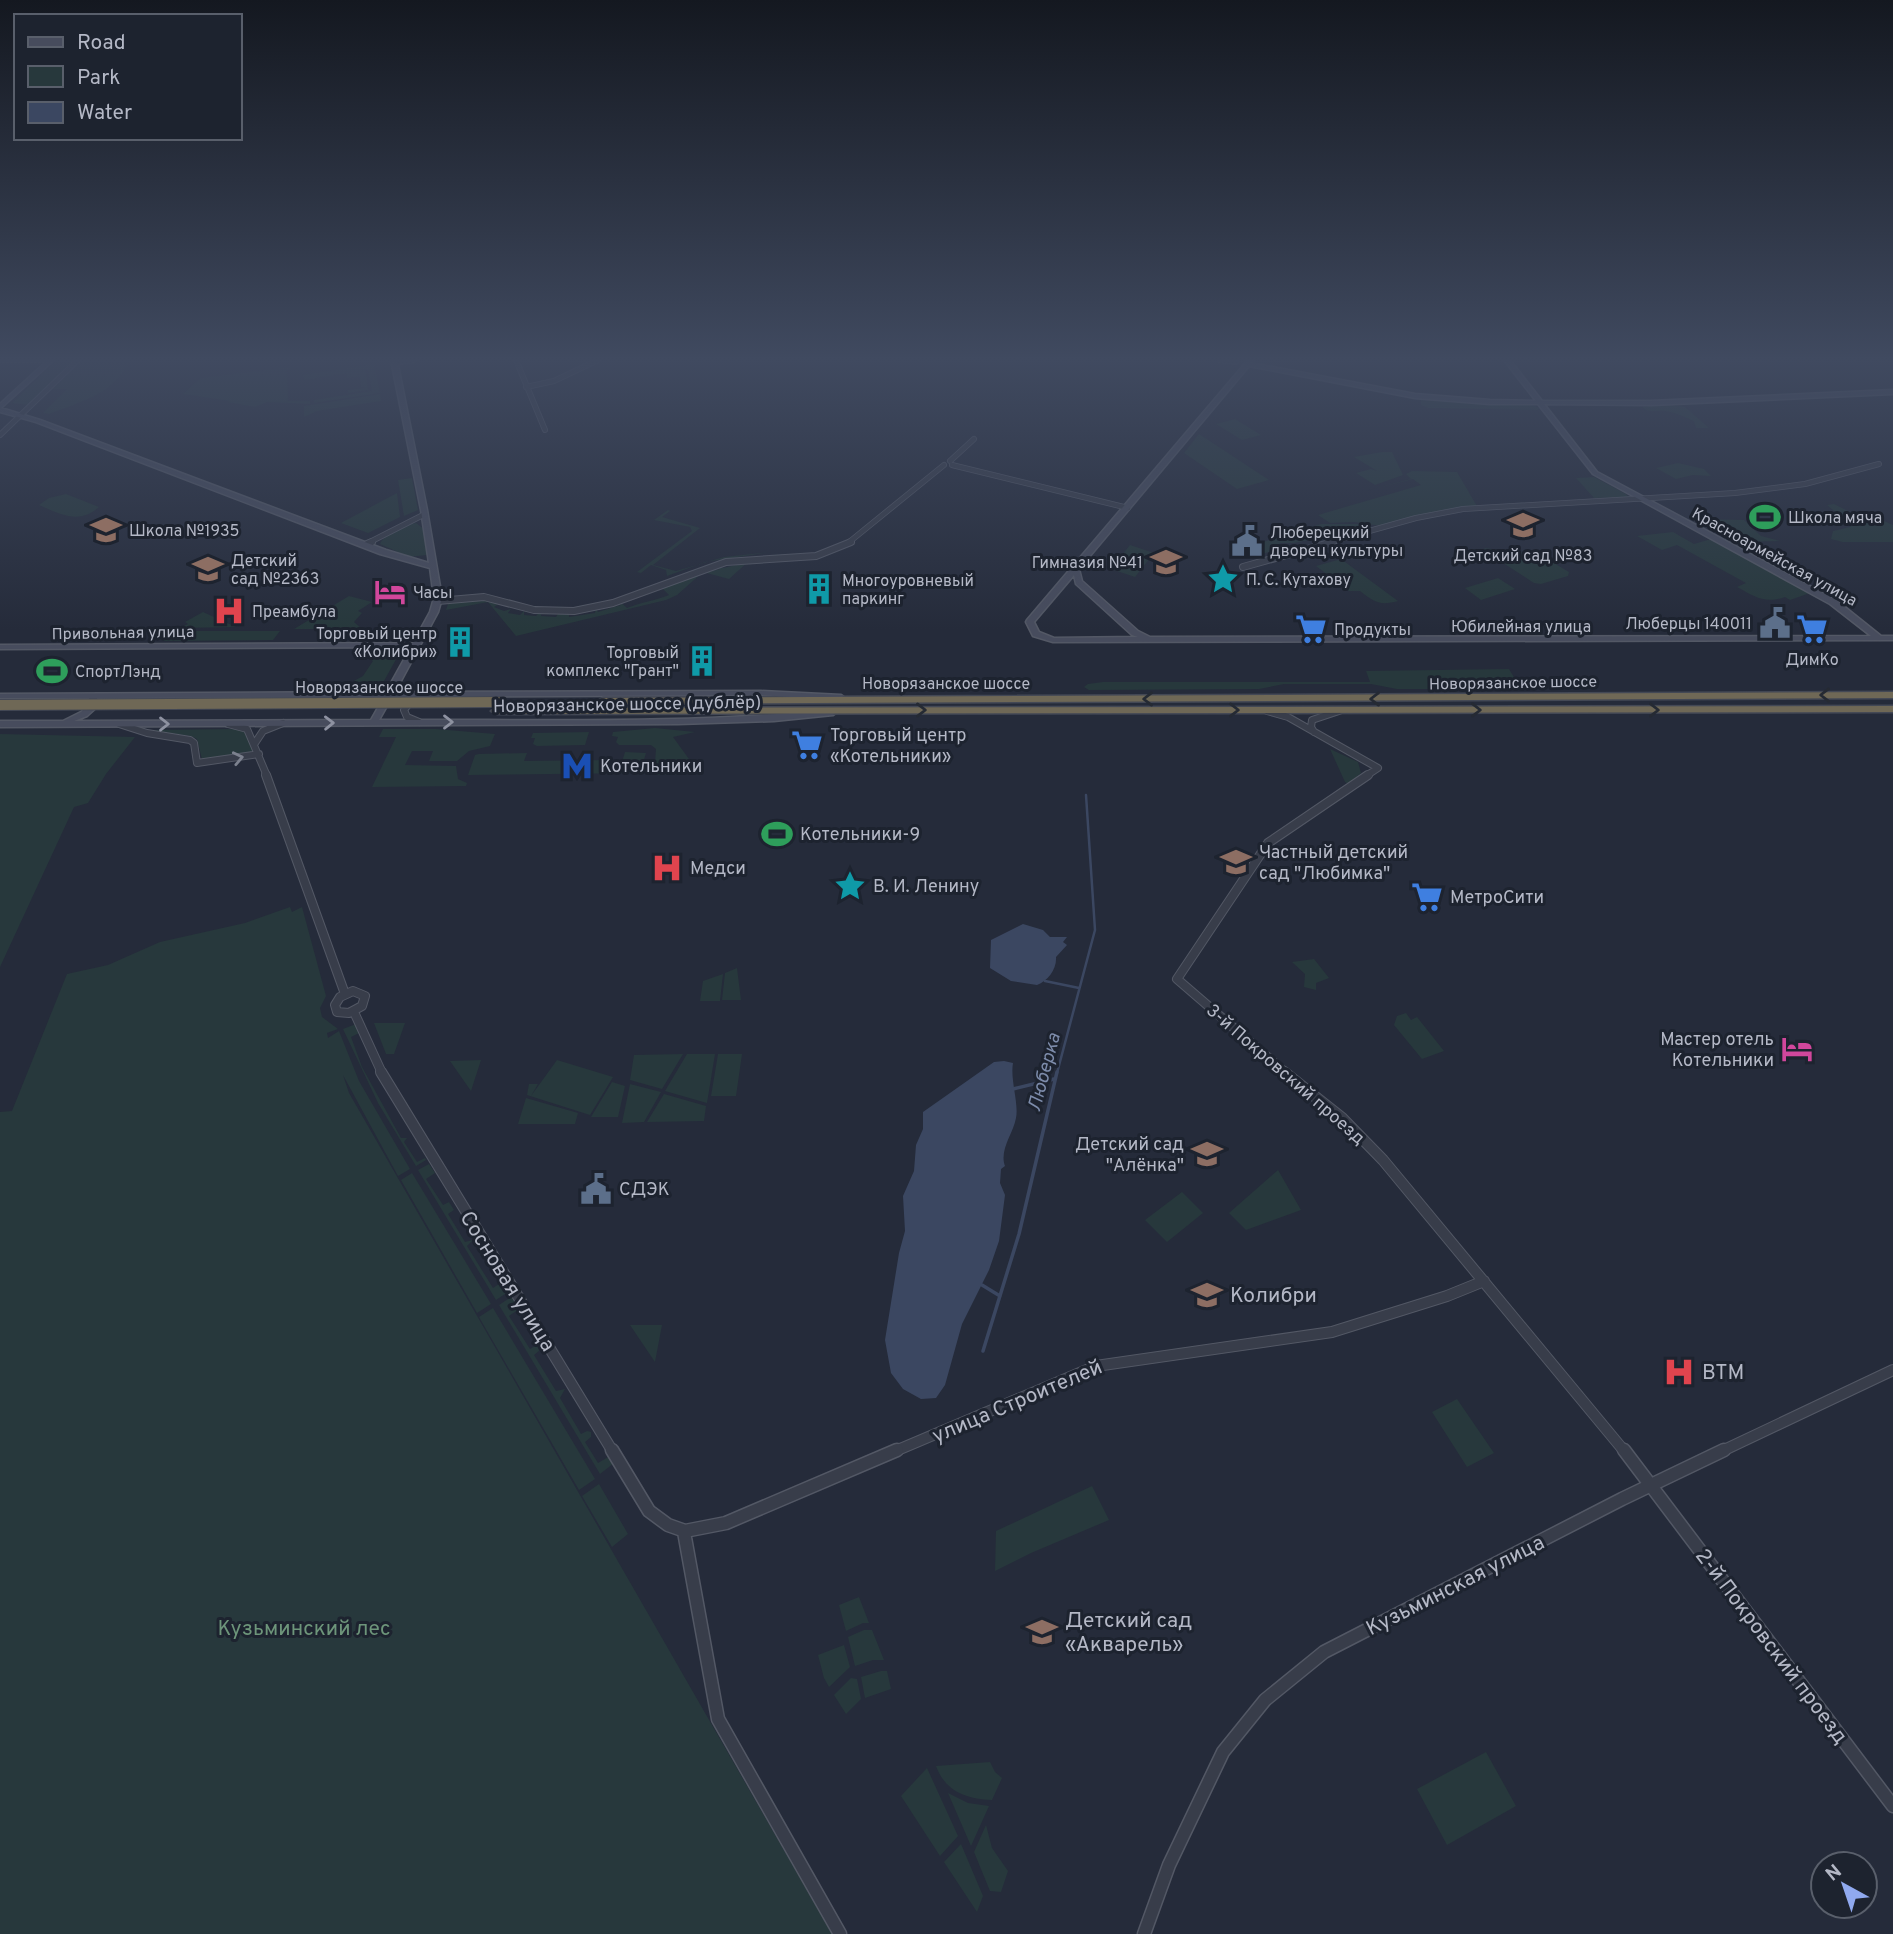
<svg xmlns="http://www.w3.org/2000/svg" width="1893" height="1934" font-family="Overpass,sans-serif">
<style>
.green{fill:#27383c}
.water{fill:#3b4761}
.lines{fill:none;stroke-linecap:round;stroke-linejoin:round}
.stream-far1{stroke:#3b4761;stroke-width:2.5}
.stream{stroke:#3b4761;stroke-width:3.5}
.street-far4-casing{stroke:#535865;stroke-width:6}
.street-far3-casing{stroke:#535865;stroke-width:8}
.street-far2-casing{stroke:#535865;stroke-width:10}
.street-far1-casing{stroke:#535865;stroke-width:12}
.street-casing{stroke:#535865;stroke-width:15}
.secondary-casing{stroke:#535865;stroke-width:3}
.highway-casing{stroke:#434855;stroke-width:3}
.street-far4{stroke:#383d4a;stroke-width:4.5}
.street-far3{stroke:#383d4a;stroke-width:6}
.street-far2{stroke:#383d4a;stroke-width:8}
.street-far1{stroke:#383d4a;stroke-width:10}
.street{stroke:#383d4a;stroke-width:12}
.secondary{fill:#474c5d;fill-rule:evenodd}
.highway{fill:#6f6856;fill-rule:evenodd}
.highway-bridge-casing{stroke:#434855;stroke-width:12;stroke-linecap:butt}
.highway-bridge{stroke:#6f6856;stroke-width:10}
.oneway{stroke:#252a33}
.oneway2{stroke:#8e92a1}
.oneway3{stroke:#7c818e}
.labels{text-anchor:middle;stroke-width:6;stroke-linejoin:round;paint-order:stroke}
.far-poi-label{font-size:16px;fill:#b4b8c6;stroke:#1d232f;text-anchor:start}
.far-street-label{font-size:16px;fill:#b4b8c6;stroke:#1d232f}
.street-label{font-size:18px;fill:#b4b8c6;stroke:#1d232f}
.poi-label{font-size:18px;fill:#b4b8c6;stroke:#1d232f;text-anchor:start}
.water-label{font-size:19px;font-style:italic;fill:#7d8cab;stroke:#1d232f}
.near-street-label{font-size:21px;fill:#b4b8c6;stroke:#1d232f}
.near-poi-label{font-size:21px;fill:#b4b8c6;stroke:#1d232f;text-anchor:start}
.near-park-label{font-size:21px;fill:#6d957a;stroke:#1d232f}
</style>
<rect width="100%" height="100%" fill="#252b3a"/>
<path class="green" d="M57,360H76L29,405L12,403Z
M82,360H129C117,393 80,402 49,414L43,413L67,389H53Z
M374,364L380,393L314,403V400L372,391L368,370L360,372L366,371L368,390L348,393V390L366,388L361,387L360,377L347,378V373L304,380L303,375Z
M292,367L287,371L288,401H310V404L267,402L255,407L228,402L230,401L183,394L201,378Z
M380,394L381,401L317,411L304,417V406Z
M1430,399L1478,404H1527L1540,408L1537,410L1428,408L1421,405V400Z
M1666,404L1685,407L1709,428H1696L1694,421C1685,417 1674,412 1665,411C1655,410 1650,414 1642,407Z
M1235,419L1261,435L1242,440L1216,424Z
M1199,434L1269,480L1237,489L1184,453Z
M1382,452H1392L1403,475L1375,485L1356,473L1371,469L1377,471L1354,457Z
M1678,463L1704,469L1711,476L1693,475L1676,479L1656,468Z
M1412,471L1457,472L1478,508L1435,514L1388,527L1354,522L1330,523L1318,515L1421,485L1413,479L1366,491L1411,479L1406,474Z
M1594,477L1626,494L1628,497L1594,498L1576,478Z
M412,478L418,510L404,516L398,480Z
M397,493L400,517L368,533L341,523Z
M66,494L99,507C79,525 60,514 39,505L49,498Z
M1834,504L1854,514L1883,516L1884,521L1893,525V542H1843L1831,539L1833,531L1850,527V524L1827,505Z
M668,510L670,511L662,517L700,528L653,565L676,571L724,557L771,552L705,562L667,576L666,570L651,565L641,573L637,572L692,531L690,527L654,520Z
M1701,519L1744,520L1761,536L1780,541L1739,542L1697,520Z
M416,523L424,529L428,554L426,555L409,557L380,544C385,533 404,525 416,523Z
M1321,524H1358L1374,528L1328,541L1318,538L1294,543H1280C1275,554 1244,560 1234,551Z
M1673,532L1694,544L1711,539L1810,593L1790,600L1785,597C1765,604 1755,597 1737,587L1746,583L1677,545L1662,550L1637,536Z
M1130,545L1154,553L1135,577L1111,569Z
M1485,548L1510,552L1537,553L1569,572L1568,576L1541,584L1534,583L1483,550Z
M1341,559L1398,601C1380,606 1374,602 1360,591H1349L1316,566Z
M764,560L760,564L749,561L729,579L703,572L677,595L666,600L516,636L488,602L446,610L448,604C465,601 481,596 498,604L494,607L504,611L511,609L508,613L520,615L524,611V615L536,616L539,613H542L541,616L556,617L558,614L569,613V617L595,613L596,609L598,612L621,605L619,601L627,608C642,602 654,601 669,595L660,586L706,569L709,572L720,569L718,566L723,568L736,565L735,562Z
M1498,578L1515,589L1481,600L1465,588Z
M349,596L372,602L358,611L362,613L354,622L362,629H294Z
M203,612L236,627L179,628L188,624L185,622Z
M171,631H280L273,640L163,641Z
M393,651L399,654L384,681L352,682L363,676L373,661L360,652Z
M1509,669L1515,679L1514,682L1484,689H1397L1371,684H1284L1259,689L1089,690L1084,687L1088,684L1103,682H1370L1366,671Z
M655,728L695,732L673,737L689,759L688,774L654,775L656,749L651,745H619L616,742L618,737L612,736L613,732Z
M235,729L244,731L253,749L251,752L202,759L197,739L191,736L149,730Z
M383,729H436L495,734L490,746L469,751L457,761H429L433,751H412L405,765L456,766L458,779L467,783L466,786L372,787L396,737H379Z
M589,732L585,745L537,746L533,744L535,738H531L533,733Z
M0,734L135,737L106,774L88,803L74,807L0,967Z
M1330,749L1358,762L1361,773L1348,784L1345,782Z
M625,752L646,753L640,773L468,775L475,755L479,754L527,753L524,761L613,760V762H622Z
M290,907L292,912L302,907L326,996L320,1008L322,1017L338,1029L327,1033L328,1038L339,1031L359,1081L410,1169L398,1176L343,1075L349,1093L832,1934H0V1112L12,1111L67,974L108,965L160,942L245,923Z
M1314,959L1329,978L1316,983V990L1304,987L1305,974L1292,962Z
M737,968L741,1000H722L725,973Z
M723,974L720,1001H700L703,981Z
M1406,1013L1411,1020L1417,1017L1444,1051L1422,1059L1394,1025L1397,1016Z
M374,1023H405L394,1054H386Z
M356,1024L359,1033L351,1037L362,1067L401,1138H407L404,1142L417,1162L425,1158L426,1160L416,1166L378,1103L343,1029Z
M683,1054L662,1089L630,1080L634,1055Z
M687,1054H715L707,1103L665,1091Z
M718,1054H742L736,1096H711Z
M481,1060L471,1091L450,1061Z
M557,1060L613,1077L590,1115L527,1095L529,1084H538L531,1096Z
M612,1082L625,1086L618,1117H591Z
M630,1084L661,1092L644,1122L622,1123Z
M664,1094L706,1106L704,1121L647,1122Z
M526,1098L578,1113L575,1124H518Z
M429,1164L435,1173L426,1179L443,1205L449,1202L454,1210L448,1214L465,1242L473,1240L467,1246L493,1288L502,1282L508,1292L496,1300L418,1170Z
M1278,1170L1301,1210L1246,1230L1229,1213Z
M412,1173L491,1304L477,1313L401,1180Z
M1182,1192L1203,1213L1167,1242L1145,1220Z
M511,1297L519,1309L509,1316L530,1349L537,1345L539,1347L540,1350L534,1355L556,1391L565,1389L560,1398L581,1434L587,1431L591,1432V1437L585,1442L598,1463L610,1456L614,1463L600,1474L499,1305Z
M493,1308L595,1479L579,1490L479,1317Z
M630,1325H662L655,1362Z
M1457,1399L1494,1453L1467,1467L1432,1412Z
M599,1484L628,1534L612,1547L582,1496Z
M1092,1486L1109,1520L1031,1553L995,1571L996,1531Z
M859,1597L869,1623H863L846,1631L839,1605Z
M864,1630H872L884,1660H873L855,1666L848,1637Z
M844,1645L850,1667L829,1687L824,1678L818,1655Z
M881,1671H887L891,1689L865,1698L861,1677Z
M851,1678L857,1679L861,1699L846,1714L834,1695Z
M1486,1752L1516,1806L1447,1845L1417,1789Z
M990,1762L995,1772L1002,1778L992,1800C966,1799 945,1791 936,1766Z
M927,1768L958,1836L940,1856L901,1796Z
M948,1793L968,1803L989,1806L971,1846Z
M986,1825L992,1848L1008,1871L1001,1892L990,1891L974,1852Z
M961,1844L983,1896L977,1912L944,1862Z"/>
<path class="water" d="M1023,924L1043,930L1050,937H1067L1063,942L1067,945L1056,957C1057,969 1048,981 1037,985L1011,981L990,968L991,940Z
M1004,1061L1013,1063C1010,1080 1019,1103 1016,1118C1013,1134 999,1150 1005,1166L1001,1169L1000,1183L1005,1195L999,1241L989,1270L962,1324L945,1385L936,1398L921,1399L903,1389L891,1373L885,1340L899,1253L905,1231L903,1196L914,1171L916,1145L923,1129V1112L994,1062Z"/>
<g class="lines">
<path class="stream-far1" d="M1045,981L1079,988
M1057,1073L1095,930L1086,795"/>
<path class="stream" d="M1013,1089L1054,1079
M982,1285L1000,1296
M983,1351L1019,1234L1057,1072"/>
<defs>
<path id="street-far4" d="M0,360H51
M516,360L545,430
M1220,360L1236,362
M394,363L414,360
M526,387L554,381L598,360
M0,435L78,360
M950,461L974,439
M952,465L1128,508
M368,543L425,514
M848,543L944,465
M1326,543L1416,518L1463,509L1735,493L1805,484L1879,464"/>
<path id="street-far3" d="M367,544L372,542
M1243,567L1333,542
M438,601L484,597L534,610L574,611L613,603L726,562L816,556L851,542
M1267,711L1288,717L1378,768L1366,776
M419,722L407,717L404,710L411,701L430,694
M119,724L147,733L190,740L194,743L197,763L259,754
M228,724L247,729L267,776
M1314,732L1311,727L1312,720L1339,711
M255,743L263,731L283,723"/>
<path id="street-far2" d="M266,775L345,994
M353,991L365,996L362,1006L349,1013L337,1012L335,1005L340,997Z
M354,1012L382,1073
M1286,1073L1177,979L1268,843L1368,775"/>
<path id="street-far1" d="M381,1072L613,1452
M1284,1072L1342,1118L1383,1160L1625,1452
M893,1452L1096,1366L1332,1332L1447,1296L1484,1281
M1720,1452L1893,1370"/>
<path id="street" d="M612,1450L649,1511L668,1525L685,1531L726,1523L897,1450
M1624,1450L1893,1806
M684,1532L718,1719L840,1934
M1144,1934L1169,1865L1223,1752L1265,1700L1324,1652L1622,1499L1724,1450"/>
<path id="secondary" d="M48,360H54L1,408L40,420L386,550L429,563L421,510L391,360H397L427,510L442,598L438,612L395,692L761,691L841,695L845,698L841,701L761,695L392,697L379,720C530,719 684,725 833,709L837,712L833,715L774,721L678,724L0,727V721H63L81,712L90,704L89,698H0V694L386,692L411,647L0,649V645L413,643L430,612L434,598L430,568L380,554L36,422L0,412V404ZM384,697L371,720L74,721L87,716L97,707V698Z
M1248,360H1254L1251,363L1415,394L1490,400L1536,401L1504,360H1510L1542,401H1651L1893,390V394L1651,405L1544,404L1597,472L1836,600L1881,636H1893V640L1053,642L1033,636L1026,622L1027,620ZM1249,366L1415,398L1490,404H1538L1593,474L1830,604L1871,636L1150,637L1138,631L1082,581L1079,569ZM1074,575L1076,584L1132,635L1138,637L1054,638L1039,632L1034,622Z"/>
<path id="highway" d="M1893,692V698L603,704L597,701L603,698Z
M1893,706V712L497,714L491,711L497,708Z"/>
</defs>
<use href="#street-far4" class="street-far4-casing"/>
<use href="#street-far3" class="street-far3-casing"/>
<use href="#street-far2" class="street-far2-casing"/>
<use href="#street-far1" class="street-far1-casing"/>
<use href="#street" class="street-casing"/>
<use href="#secondary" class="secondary-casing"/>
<use href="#highway" class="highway-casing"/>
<use href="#street-far4" class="street-far4"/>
<use href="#street-far3" class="street-far3"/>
<use href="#street-far2" class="street-far2"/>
<use href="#street-far1" class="street-far1"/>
<use href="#street" class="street"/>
<use href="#secondary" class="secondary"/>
<use href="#highway" class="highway"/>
<defs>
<path id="highway-bridge" d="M0,705L501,702"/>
</defs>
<use href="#highway-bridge" class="highway-bridge-casing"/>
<use href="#highway-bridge" class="highway-bridge"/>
</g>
<defs><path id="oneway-chevron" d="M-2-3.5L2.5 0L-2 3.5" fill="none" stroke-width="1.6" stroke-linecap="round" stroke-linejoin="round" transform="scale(1.75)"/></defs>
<g class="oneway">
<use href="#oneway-chevron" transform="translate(1825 695) rotate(180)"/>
<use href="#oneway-chevron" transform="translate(1148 699) rotate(180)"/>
<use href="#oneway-chevron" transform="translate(1375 699) rotate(180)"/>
<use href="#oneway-chevron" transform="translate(921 710)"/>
<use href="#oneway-chevron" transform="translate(1234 710)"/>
<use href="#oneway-chevron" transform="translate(1476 710)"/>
<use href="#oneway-chevron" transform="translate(1654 710)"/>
</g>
<g class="oneway2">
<use href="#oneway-chevron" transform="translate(448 722)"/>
<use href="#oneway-chevron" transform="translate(329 723) rotate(-1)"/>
<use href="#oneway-chevron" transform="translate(164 724)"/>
</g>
<use class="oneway3" href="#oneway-chevron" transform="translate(238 758) rotate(-12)"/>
<linearGradient id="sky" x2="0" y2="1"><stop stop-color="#141820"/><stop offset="0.57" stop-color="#404a60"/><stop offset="1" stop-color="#404a60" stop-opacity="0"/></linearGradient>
<rect width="1893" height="630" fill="url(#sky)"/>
<defs>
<symbol id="stadium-bare" viewBox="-9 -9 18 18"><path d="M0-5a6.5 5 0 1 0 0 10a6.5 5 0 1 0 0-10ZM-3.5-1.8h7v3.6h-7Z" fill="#2e9e5b" stroke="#1d232f" stroke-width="2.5" paint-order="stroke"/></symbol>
<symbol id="school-bare" viewBox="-9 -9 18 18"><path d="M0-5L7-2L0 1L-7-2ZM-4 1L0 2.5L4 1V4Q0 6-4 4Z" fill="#8d6e63" stroke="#1d232f" stroke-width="2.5" paint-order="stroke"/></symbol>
<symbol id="civic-bare" viewBox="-9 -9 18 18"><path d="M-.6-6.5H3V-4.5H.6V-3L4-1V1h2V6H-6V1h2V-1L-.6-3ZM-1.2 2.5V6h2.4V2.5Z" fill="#5c6f8a" stroke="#1d232f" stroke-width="2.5" paint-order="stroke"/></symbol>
<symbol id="sight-bare" viewBox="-9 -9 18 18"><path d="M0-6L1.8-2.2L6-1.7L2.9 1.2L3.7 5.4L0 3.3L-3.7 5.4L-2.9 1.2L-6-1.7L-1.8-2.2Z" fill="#0f9aa8" stroke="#1d232f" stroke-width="2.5" paint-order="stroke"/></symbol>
<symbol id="building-bare" viewBox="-9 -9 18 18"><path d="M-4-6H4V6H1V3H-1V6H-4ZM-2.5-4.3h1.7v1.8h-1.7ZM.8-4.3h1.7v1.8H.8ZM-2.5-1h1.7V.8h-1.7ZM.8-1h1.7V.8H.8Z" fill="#0f9aa8" stroke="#1d232f" stroke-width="2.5" paint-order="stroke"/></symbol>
<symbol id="hotel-bare" viewBox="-9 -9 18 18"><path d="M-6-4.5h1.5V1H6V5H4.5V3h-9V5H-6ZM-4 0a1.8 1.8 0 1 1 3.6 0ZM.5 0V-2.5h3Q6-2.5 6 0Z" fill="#d1479c" stroke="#1d232f" stroke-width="2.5" paint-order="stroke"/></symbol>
<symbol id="hospital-bare" viewBox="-9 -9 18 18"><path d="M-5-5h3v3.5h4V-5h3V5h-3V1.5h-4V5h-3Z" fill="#e0444e" stroke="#1d232f" stroke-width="2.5" paint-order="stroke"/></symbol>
<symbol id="supermarket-bare" viewBox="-9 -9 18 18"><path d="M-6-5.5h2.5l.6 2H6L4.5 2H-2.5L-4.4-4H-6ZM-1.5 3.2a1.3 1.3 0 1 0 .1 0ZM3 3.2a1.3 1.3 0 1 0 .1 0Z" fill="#3f7fe0" stroke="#1d232f" stroke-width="2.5" paint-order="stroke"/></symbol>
<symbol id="metro-bare" viewBox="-9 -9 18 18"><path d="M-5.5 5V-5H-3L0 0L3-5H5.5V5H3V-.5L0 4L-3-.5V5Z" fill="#1a4fb4" stroke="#1d232f" stroke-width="2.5" paint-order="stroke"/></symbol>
</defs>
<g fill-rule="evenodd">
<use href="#stadium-bare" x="1743" y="495" width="44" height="44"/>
<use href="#school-bare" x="1501" y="503" width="44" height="44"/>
<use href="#school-bare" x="84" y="508" width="44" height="44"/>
<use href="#civic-bare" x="1225" y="519" width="44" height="44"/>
<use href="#school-bare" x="1144" y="540" width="44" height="44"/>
<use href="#school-bare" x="186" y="547" width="44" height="44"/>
<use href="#sight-bare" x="1201" y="557" width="44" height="44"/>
<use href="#building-bare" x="797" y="567" width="44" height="44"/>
<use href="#hotel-bare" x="368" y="570" width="44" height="44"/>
<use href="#hospital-bare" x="207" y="589" width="44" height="44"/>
<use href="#civic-bare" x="1753" y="601" width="44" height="44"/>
<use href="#supermarket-bare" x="1289" y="607" width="44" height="44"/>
<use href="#supermarket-bare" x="1790" y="607" width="44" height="44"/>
<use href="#building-bare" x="438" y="620" width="44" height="44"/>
<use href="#building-bare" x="680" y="639" width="44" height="44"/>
<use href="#stadium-bare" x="30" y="649" width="44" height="44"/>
<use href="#supermarket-bare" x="785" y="723" width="44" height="44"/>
<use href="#metro-bare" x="555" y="744" width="44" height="44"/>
<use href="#stadium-bare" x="755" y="812" width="44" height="44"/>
<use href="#school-bare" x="1214" y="840" width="44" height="44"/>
<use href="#hospital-bare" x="645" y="846" width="44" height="44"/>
<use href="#sight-bare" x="828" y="864" width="44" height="44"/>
<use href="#supermarket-bare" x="1405" y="875" width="44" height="44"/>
<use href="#hotel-bare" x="1775" y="1027" width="44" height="44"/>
<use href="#school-bare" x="1185" y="1132" width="44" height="44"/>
<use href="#civic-bare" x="574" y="1167" width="44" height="44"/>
<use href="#school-bare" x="1185" y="1273" width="44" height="44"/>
<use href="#hospital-bare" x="1657" y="1350" width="44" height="44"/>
<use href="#school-bare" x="1020" y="1610" width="44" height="44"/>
</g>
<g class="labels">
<g class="far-poi-label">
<text x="1788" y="523">Школа мяча</text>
<text x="129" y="536">Школа №1935</text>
<text x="1270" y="538">Люберецкий<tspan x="1270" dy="18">дворец культуры</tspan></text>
<text x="1523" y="561" text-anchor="middle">Детский сад №83</text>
<text x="231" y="566">Детский<tspan x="231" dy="18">сад №2363</tspan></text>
<text x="1143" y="568" text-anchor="end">Гимназия №41</text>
<text x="1246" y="585">П. С. Кутахову</text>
<text x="842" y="586">Многоуровневый<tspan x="842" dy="18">паркинг</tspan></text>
<text x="413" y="598">Часы</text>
<text x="252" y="617">Преамбула</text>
<text x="1752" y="629" text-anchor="end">Люберцы 140011</text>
<text x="1334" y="635">Продукты</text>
<text x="437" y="639" text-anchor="end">Торговый центр<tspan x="437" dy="18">«Колибри»</tspan></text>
<text x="679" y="658" text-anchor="end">Торговый<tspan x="679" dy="18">комплекс "Грант"</tspan></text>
<text x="1812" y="665" text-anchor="middle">ДимКо</text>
<text x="75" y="677">СпортЛэнд</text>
</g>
<g class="far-street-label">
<text transform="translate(1775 556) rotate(29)" y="6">Красноармейская улица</text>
<text x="1521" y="632">Юбилейная улица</text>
<text transform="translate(123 632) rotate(-1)" y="6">Привольная улица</text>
<text transform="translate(1513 682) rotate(-1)" y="6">Новорязанское шоссе</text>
<text x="946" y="689">Новорязанское шоссе</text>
<text x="379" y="693">Новорязанское шоссе</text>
</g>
<g class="street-label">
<text transform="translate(627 704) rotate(-1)" y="6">Новорязанское шоссе (дублёр)</text>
<text transform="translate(1286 1074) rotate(41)" y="6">3-й Покровский проезд</text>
</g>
<g class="poi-label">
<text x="830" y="741">Торговый центр<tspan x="830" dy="21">«Котельники»</tspan></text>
<text x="600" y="772">Котельники</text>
<text x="800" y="840">Котельники-9</text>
<text x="1259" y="858">Частный детский<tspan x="1259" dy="21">сад "Любимка"</tspan></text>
<text x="690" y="874">Медси</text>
<text x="873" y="892">В. И. Ленину</text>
<text x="1450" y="903">МетроСити</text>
<text x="1774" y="1045" text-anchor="end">Мастер отель<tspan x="1774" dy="21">Котельники</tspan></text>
<text x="1184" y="1150" text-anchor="end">Детский сад<tspan x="1184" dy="21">"Алёнка"</tspan></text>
<text x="619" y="1195">СДЭК</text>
</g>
<g class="water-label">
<text transform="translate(1043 1072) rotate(-75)" y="7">Люберка</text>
</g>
<g class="near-street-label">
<text transform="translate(508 1281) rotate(58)" y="7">Сосновая улица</text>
<text transform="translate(1017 1401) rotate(-23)" y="7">улица Строителей</text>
<text transform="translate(1455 1585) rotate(-27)" y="7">Кузьминская улица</text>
<text transform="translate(1772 1646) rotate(53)" y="7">2-й Покровский проезд</text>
</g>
<g class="near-poi-label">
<text x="1230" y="1302">Колибри</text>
<text x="1702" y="1379">ВТМ</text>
<text x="1065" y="1627">Детский сад<tspan x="1065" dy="24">«Акварель»</tspan></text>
</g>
<g class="near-park-label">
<text x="304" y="1635">Кузьминский лес</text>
</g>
</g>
<rect x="14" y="14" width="228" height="126" fill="#1d232f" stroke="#595f6b" stroke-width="2"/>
<rect x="28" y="37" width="35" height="10" fill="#474c5d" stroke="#595f6b" stroke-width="2"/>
<text x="77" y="49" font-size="21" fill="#b4b8c6">Road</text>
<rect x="28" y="66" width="35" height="21" fill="#27383c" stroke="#595f6b" stroke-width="2"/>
<text x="77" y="84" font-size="21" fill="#b4b8c6">Park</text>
<rect x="28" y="102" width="35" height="21" fill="#3b4761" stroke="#595f6b" stroke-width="2"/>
<text x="77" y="119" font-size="21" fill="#b4b8c6">Water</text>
<g transform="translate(1844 1885) rotate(320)"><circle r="33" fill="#1d232f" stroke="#595f6b" stroke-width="2"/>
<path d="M0-5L12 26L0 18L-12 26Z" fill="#90a9ef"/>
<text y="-10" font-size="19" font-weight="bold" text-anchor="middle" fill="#b4b8c6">N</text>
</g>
</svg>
